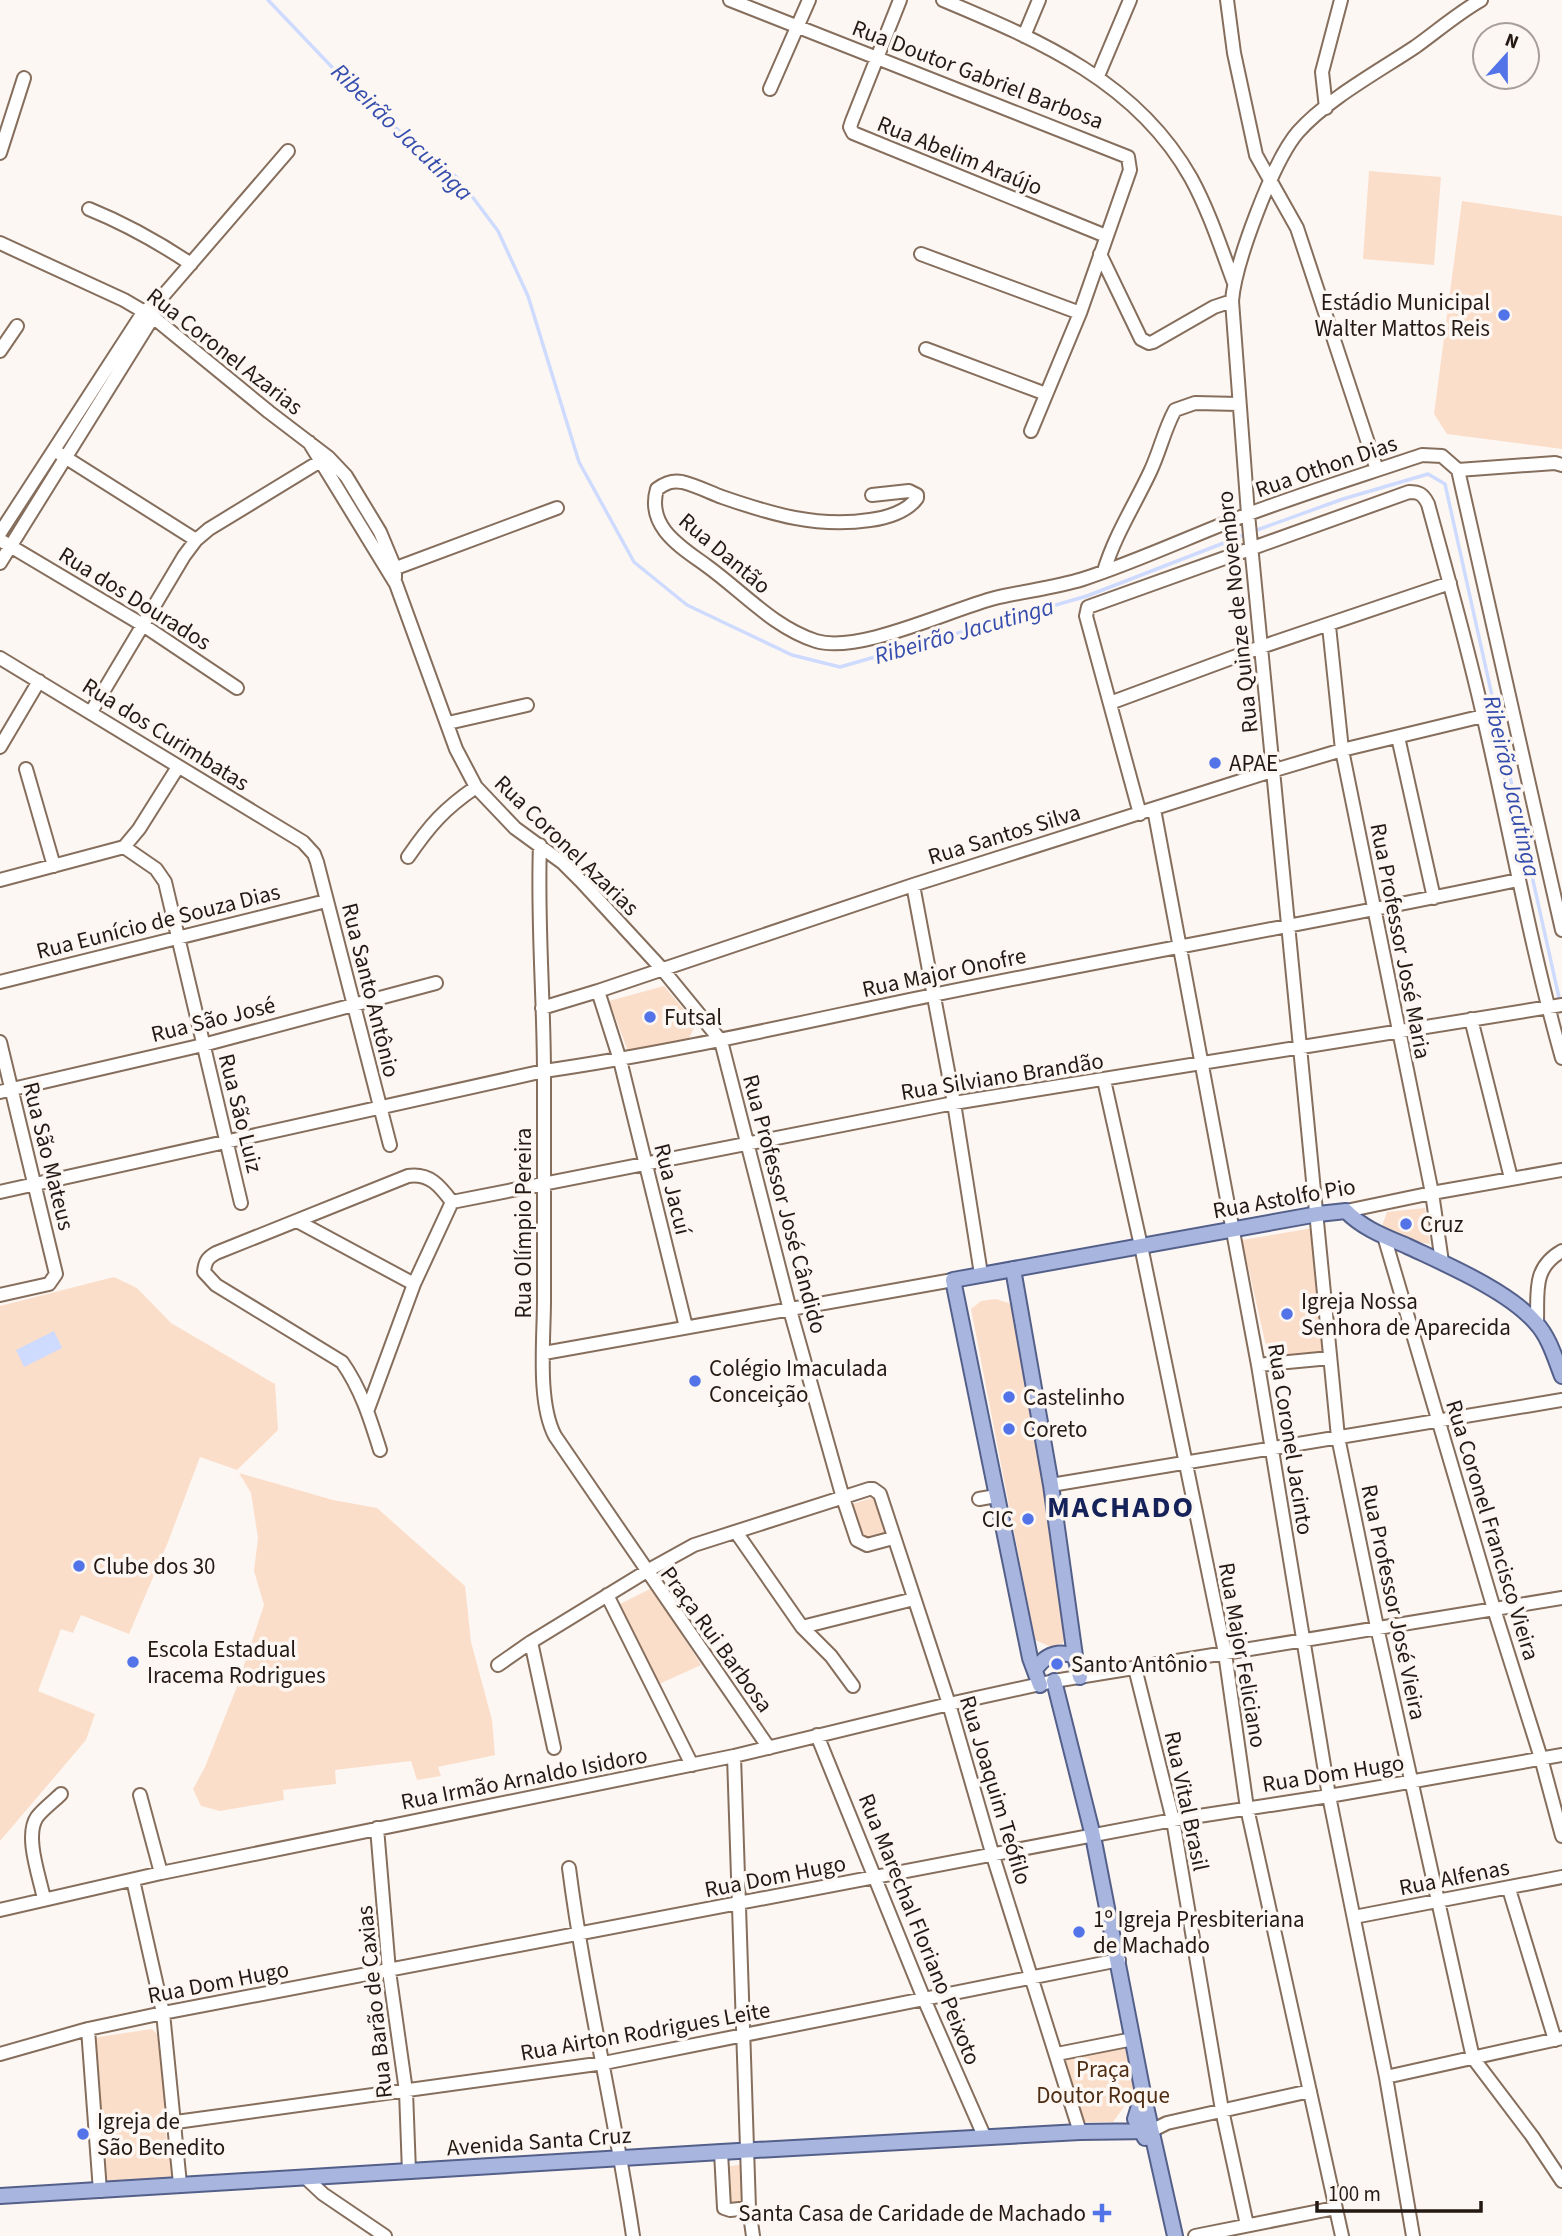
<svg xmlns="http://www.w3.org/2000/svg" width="1562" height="2236" font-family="'Source Sans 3',sans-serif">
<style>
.green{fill:#fbdeca}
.water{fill:#cedbfe}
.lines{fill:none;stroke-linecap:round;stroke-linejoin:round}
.stream{stroke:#cedbfe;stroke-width:3.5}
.minor-casing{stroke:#866e5d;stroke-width:16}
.major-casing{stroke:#546089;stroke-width:18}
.minor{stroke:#fff;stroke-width:12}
.major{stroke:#a8b6df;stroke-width:14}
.poi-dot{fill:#5373e8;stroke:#fdf7f3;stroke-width:2.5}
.labels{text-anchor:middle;stroke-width:7;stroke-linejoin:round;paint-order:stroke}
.street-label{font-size:23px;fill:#241a13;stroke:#fdf7f3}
.poi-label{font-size:23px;fill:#241a13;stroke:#fdf7f3;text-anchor:start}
.park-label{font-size:23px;fill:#4e2c12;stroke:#fdf7f3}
.water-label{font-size:24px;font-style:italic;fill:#354dad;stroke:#fdf7f3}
.district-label{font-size:30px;font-weight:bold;letter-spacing:2px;fill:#16235a;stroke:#fdf7f3}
</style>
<rect width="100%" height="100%" fill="#fdf7f3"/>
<path class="green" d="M1369,171L1441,177L1434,265L1363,259Z
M1462,201L1562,216V449L1447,434L1434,414Z
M664,986L696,1024L688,1040L628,1051L609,1001Z
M1425,1208L1430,1244L1395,1238L1382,1226L1387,1212Z
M1313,1228L1324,1354L1269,1359L1242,1240Z
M114,1277L137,1288L171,1323L275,1384L278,1430L237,1470L200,1457L168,1542L129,1634L81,1615L73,1633L61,1629L38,1691L95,1714L86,1740L0,1841V1306Z
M996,1299L1012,1304L1068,1631L1063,1643L1051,1647L1035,1640L971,1309L981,1301Z
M239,1473L333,1500L377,1508L465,1586L471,1642L492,1720L495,1755L438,1767L441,1776L417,1780L411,1761L335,1770L336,1784L283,1790L284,1800L220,1811L201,1806L193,1789L205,1767L236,1689L264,1605L254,1571L258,1538L251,1493Z
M871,1498L878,1501L889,1536L869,1541L861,1538L850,1505Z
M652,1588L701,1665L657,1685L620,1604Z
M152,2029L157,2034L169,2111L164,2122L173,2177L103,2182L92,2043L98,2037Z
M1123,2044L1129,2047L1136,2090L1113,2122H1082L1062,2057Z
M744,2164V2207L725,2208L724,2167Z"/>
<path class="water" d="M54,1331L62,1348L24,1367L16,1350Z"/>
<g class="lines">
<path class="stream" d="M268,0L370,107L459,179L498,231L528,296L579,462L634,562L687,605L792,655L840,667L1087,596L1247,534
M1254,531L1343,499L1428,474L1445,484L1562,1011"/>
<defs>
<path id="minor" d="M730,0L1128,157L1130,170L1080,313L1031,431
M900,0L852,121L850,127L853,133L1106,236
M943,0C1041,41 1137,82 1191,178C1209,211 1221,248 1234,283
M1227,0L1234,53L1256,155L1297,228L1377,470
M1481,0C1458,13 1436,32 1415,47C1379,71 1326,100 1298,132C1273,161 1235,263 1232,301L1248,514L1338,1437L1377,1627L1473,2058L1532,2136L1562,2181
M1024,36L1039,0
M1098,76L1130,0
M770,89L809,0
M1326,108L1322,72L1341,0
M0,153L24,78
M89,209C126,224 158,242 191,264
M0,243L124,300L153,317L269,412L328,457L346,476L380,532L395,568V578
M921,254L1080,313
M1100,254L1141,339L1149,343L1153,342L1214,307L1232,301
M926,349L1046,394
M0,351L17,326
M309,442L396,584L456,749L476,787L515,828L563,863L581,881L663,970L721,1041L790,1310L843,1498L857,1540L867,1545L893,1538
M60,454L196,540
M1458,470L1562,930
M872,495L909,491L917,495V498C907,512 886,518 870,520C817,528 771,514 722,497C709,492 695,485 682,482C672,480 665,483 657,489C646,527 681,547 707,566C743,592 773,627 816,641C859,654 949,610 995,598C1024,591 1054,588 1083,579C1138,561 1191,536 1246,515C1304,493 1363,475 1422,455L1442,456L1458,470L1555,463L1562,465
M0,533L144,311L156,304L288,151
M0,540L143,625L237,688
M0,563L153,317L155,309
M388,571L557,508
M1104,571C1115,535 1134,506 1150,472C1160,451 1164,430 1175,410L1195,403L1239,404
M1329,626L1342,750L1432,1193L1442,1262
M0,658L303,842L314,854L317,862L390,1145
M1110,703L1261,647L1450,583
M91,712L184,556L196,540L209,529L327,457
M448,723L527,705
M1398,737L1434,898
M0,747L39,681
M26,769L54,866
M1154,809L1258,1365L1329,1796L1386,2077L1413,2236
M1140,814L1086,616L1088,607L1409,492C1419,492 1423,494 1428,504C1447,574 1467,644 1483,715C1510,830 1530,945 1562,1058
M540,845C537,922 544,998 544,1075C544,1150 544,1225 544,1300C544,1339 537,1402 555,1436L769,1748
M124,847L156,869L165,882L241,1203
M408,857C430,825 444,809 476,787
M0,880L124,847L139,829L178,767
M913,885L954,1103L981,1274
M0,982L326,901
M598,991L620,1060L686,1327
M542,1008L598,991L913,885L1275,770L1342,750L1483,716
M1471,1019L1511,1178
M0,1042L56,1274L49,1284L0,1295
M1104,1080L1141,1246L1225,1653L1247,1808L1342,2236
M0,1092L203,1045L436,983
M0,1192L544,1071C675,1052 803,1022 933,995C1127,955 1324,921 1518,880
M452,1202L954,1103L1562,1005
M1346,1211L1432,1193L1562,1170
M297,1221L414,1284
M1384,1236L1494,1609L1541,1758L1562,1836
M1537,1323C1538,1292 1532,1268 1562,1251
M544,1353L953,1280
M1258,1365L1330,1358
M368,1409L414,1284L452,1202
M380,1450C370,1418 361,1389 342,1362L216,1285L204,1272C205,1262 207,1258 216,1253L408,1176C430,1173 440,1186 452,1202
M1051,1485L1562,1400
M979,1499L996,1496
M736,1532L802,1627L831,1656L853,1686
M607,1595L692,1765
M802,1627L914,1599
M531,1642L554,1748
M498,1665L531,1642L647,1571L694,1545L869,1489H873L880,1494L949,1704L993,1856L1080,2132
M1135,1668L1173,1820L1222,2110L1247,2225
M817,1735L924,1999L985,2138
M734,1756L749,2208L753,2236
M140,1795L161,1873
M377,1828L389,1971L406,2091L409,2172
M569,1868C585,1992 615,2113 633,2236
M133,1880L163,2013L180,2184
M1509,1889L1555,2040
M44,1899C40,1878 24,1836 37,1817C43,1809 54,1801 61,1794
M0,1910L161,1873L734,1756L949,1704L1054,1681L1562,1598
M1354,1917L1562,1877
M88,2029L100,2191
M0,2054L88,2029L163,2013L1173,1820L1329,1796L1562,1755
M1057,2054L1133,2039
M1386,2077L1562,2038
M176,2122L604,2063L1119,1960
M1151,2131L1167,2123L1310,2091
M721,2152L724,2208L730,2210L749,2208
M307,2179L323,2194L385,2236
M1195,2236L1335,2208"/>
<path id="major" d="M1013,1269L1051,1485L1075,1656L1080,1677
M1035,1670C1045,1655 1057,1650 1075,1656
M1054,1681L1093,1836L1143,2093L1175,2236
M1040,1685L1030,1658L953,1280L1318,1214L1346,1211C1362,1228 1386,1237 1407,1246C1445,1264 1509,1291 1536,1323C1549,1337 1555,1358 1562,1376
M1142,2096L1135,2119L1145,2138
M0,2196L721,2152L1080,2132L1151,2131"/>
</defs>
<use href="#minor" class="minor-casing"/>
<use href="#major" class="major-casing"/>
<use href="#minor" class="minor"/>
<use href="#major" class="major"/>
</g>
<g class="poi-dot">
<circle cx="1504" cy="315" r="7"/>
<circle cx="1215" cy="763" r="7"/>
<circle cx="650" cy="1017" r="7"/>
<circle cx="1406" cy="1224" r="7"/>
<circle cx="1287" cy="1314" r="7"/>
<circle cx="695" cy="1381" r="7"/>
<circle cx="1009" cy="1397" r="7"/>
<circle cx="1009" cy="1429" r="7"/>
<circle cx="1028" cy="1519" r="7"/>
<circle cx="79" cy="1566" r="7"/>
<circle cx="133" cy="1662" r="7"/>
<circle cx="1057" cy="1664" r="7"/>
<circle cx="1079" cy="1932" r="7"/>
<circle cx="83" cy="2134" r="7"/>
<path d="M1098.5 2202.5h7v7h7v7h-7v7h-7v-7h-7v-7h7z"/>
</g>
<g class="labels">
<g class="street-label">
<text transform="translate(978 74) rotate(21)" y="8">Rua Doutor Gabriel Barbosa</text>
<text transform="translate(960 155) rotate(22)" y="8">Rua Abelim Araújo</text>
<text transform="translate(225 351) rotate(38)" y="8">Rua Coronel Azarias</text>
<text transform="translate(1326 466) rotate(-19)" y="8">Rua Othon Dias</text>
<text transform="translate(725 553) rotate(40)" y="8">Rua Dantão</text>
<text transform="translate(135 598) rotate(32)" y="8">Rua dos Dourados</text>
<text transform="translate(1237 612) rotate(-96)" y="8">Rua Quinze de Novembro</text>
<text transform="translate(166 734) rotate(32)" y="8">Rua dos Curimbatas</text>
<text transform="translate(1004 834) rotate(-17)" y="8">Rua Santos Silva</text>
<text transform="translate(567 845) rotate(44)" y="8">Rua Coronel Azarias</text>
<text transform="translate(158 921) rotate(-14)" y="8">Rua Eunício de Souza Dias</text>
<text transform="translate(1401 941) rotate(79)" y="8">Rua Professor José Maria</text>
<text transform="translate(944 972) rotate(-12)" y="8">Rua Major Onofre</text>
<text transform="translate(371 990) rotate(76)" y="8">Rua Santo Antônio</text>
<text transform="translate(213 1019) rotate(-14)" y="8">Rua São José</text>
<text transform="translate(1002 1076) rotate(-9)" y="8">Rua Silviano Brandão</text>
<text transform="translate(241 1113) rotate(76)" y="8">Rua São Luiz</text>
<text transform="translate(49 1156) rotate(76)" y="8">Rua São Mateus</text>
<text transform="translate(673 1189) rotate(76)" y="8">Rua Jacuí</text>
<text transform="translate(1284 1198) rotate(-10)" y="8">Rua Astolfo Pio</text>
<text transform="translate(785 1204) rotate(75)" y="8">Rua Professor José Cândido</text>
<text transform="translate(523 1223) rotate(-90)" y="8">Rua Olímpio Pereira</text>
<text transform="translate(1291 1439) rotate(81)" y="8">Rua Coronel Jacinto</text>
<text transform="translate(1493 1530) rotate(73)" y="8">Rua Coronel Francisco Vieira</text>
<text transform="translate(1394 1602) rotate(78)" y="8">Rua Professor José Vieira</text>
<text transform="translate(717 1639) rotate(54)" y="8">Praça Rui Barbosa</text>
<text transform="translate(1243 1655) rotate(80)" y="8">Rua Major Feliciano</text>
<text transform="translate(1333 1773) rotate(-9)" y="8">Rua Dom Hugo</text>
<text transform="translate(524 1778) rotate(-11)" y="8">Rua Irmão Arnaldo Isidoro</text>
<text transform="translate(996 1790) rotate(73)" y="8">Rua Joaquim Teófilo</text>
<text transform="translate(1187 1801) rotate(78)" y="8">Rua Vital Brasil</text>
<text transform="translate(775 1876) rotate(-11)" y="8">Rua Dom Hugo</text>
<text transform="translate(1454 1877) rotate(-11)" y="8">Rua Alfenas</text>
<text transform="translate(920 1929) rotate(68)" y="8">Rua Marechal Floriano Peixoto</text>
<text transform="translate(218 1982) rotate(-11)" y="8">Rua Dom Hugo</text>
<text transform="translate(374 2002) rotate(-96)" y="8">Rua Barão de Caxias</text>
<text transform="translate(645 2031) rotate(-10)" y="8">Rua Airton Rodrigues Leite</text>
<text transform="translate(539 2141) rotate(-4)" y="8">Avenida Santa Cruz</text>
</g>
<g class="poi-label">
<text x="1490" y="310" text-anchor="end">Estádio Municipal<tspan x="1490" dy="26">Walter Mattos Reis</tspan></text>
<text x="1229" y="771">APAE</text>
<text x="664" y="1025">Futsal</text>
<text x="1420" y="1232">Cruz</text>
<text x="1301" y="1309">Igreja Nossa<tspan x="1301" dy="26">Senhora de Aparecida</tspan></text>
<text x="709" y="1376">Colégio Imaculada<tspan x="709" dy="26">Conceição</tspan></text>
<text x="1023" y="1405">Castelinho</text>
<text x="1023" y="1437">Coreto</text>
<text x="1014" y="1527" text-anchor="end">CIC</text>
<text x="93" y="1574">Clube dos 30</text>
<text x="147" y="1657">Escola Estadual<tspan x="147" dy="26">Iracema Rodrigues</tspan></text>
<text x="1071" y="1672">Santo Antônio</text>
<text x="1093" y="1927">1º Igreja Presbiteriana<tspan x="1093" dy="26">de Machado</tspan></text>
<text x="97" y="2129">Igreja de<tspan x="97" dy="26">São Benedito</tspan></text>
<text x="1086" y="2221" text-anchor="end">Santa Casa de Caridade de Machado</text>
</g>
<g class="park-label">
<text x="1103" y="2077">Praça<tspan x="1103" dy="26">Doutor Roque</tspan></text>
</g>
<g class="water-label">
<text transform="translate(402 132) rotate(44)" y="8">Ribeirão Jacutinga</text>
<text transform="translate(964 631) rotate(-16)" y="8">Ribeirão Jacutinga</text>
<text transform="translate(1512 786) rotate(77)" y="8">Ribeirão Jacutinga</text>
</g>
<g class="district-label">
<text x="1121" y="1517">MACHADO</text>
</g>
</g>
<g transform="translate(1506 56) rotate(21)"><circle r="33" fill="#fdf7f3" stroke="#a69f99" stroke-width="2"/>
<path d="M0-5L12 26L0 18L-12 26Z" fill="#5373e8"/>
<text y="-10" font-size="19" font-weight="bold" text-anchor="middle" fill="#241a13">N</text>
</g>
<path d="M1317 2201v10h164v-10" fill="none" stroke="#241a13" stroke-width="3.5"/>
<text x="1328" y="2201" font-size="21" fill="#241a13" stroke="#fdf7f3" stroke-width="5" paint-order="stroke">100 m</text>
</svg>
